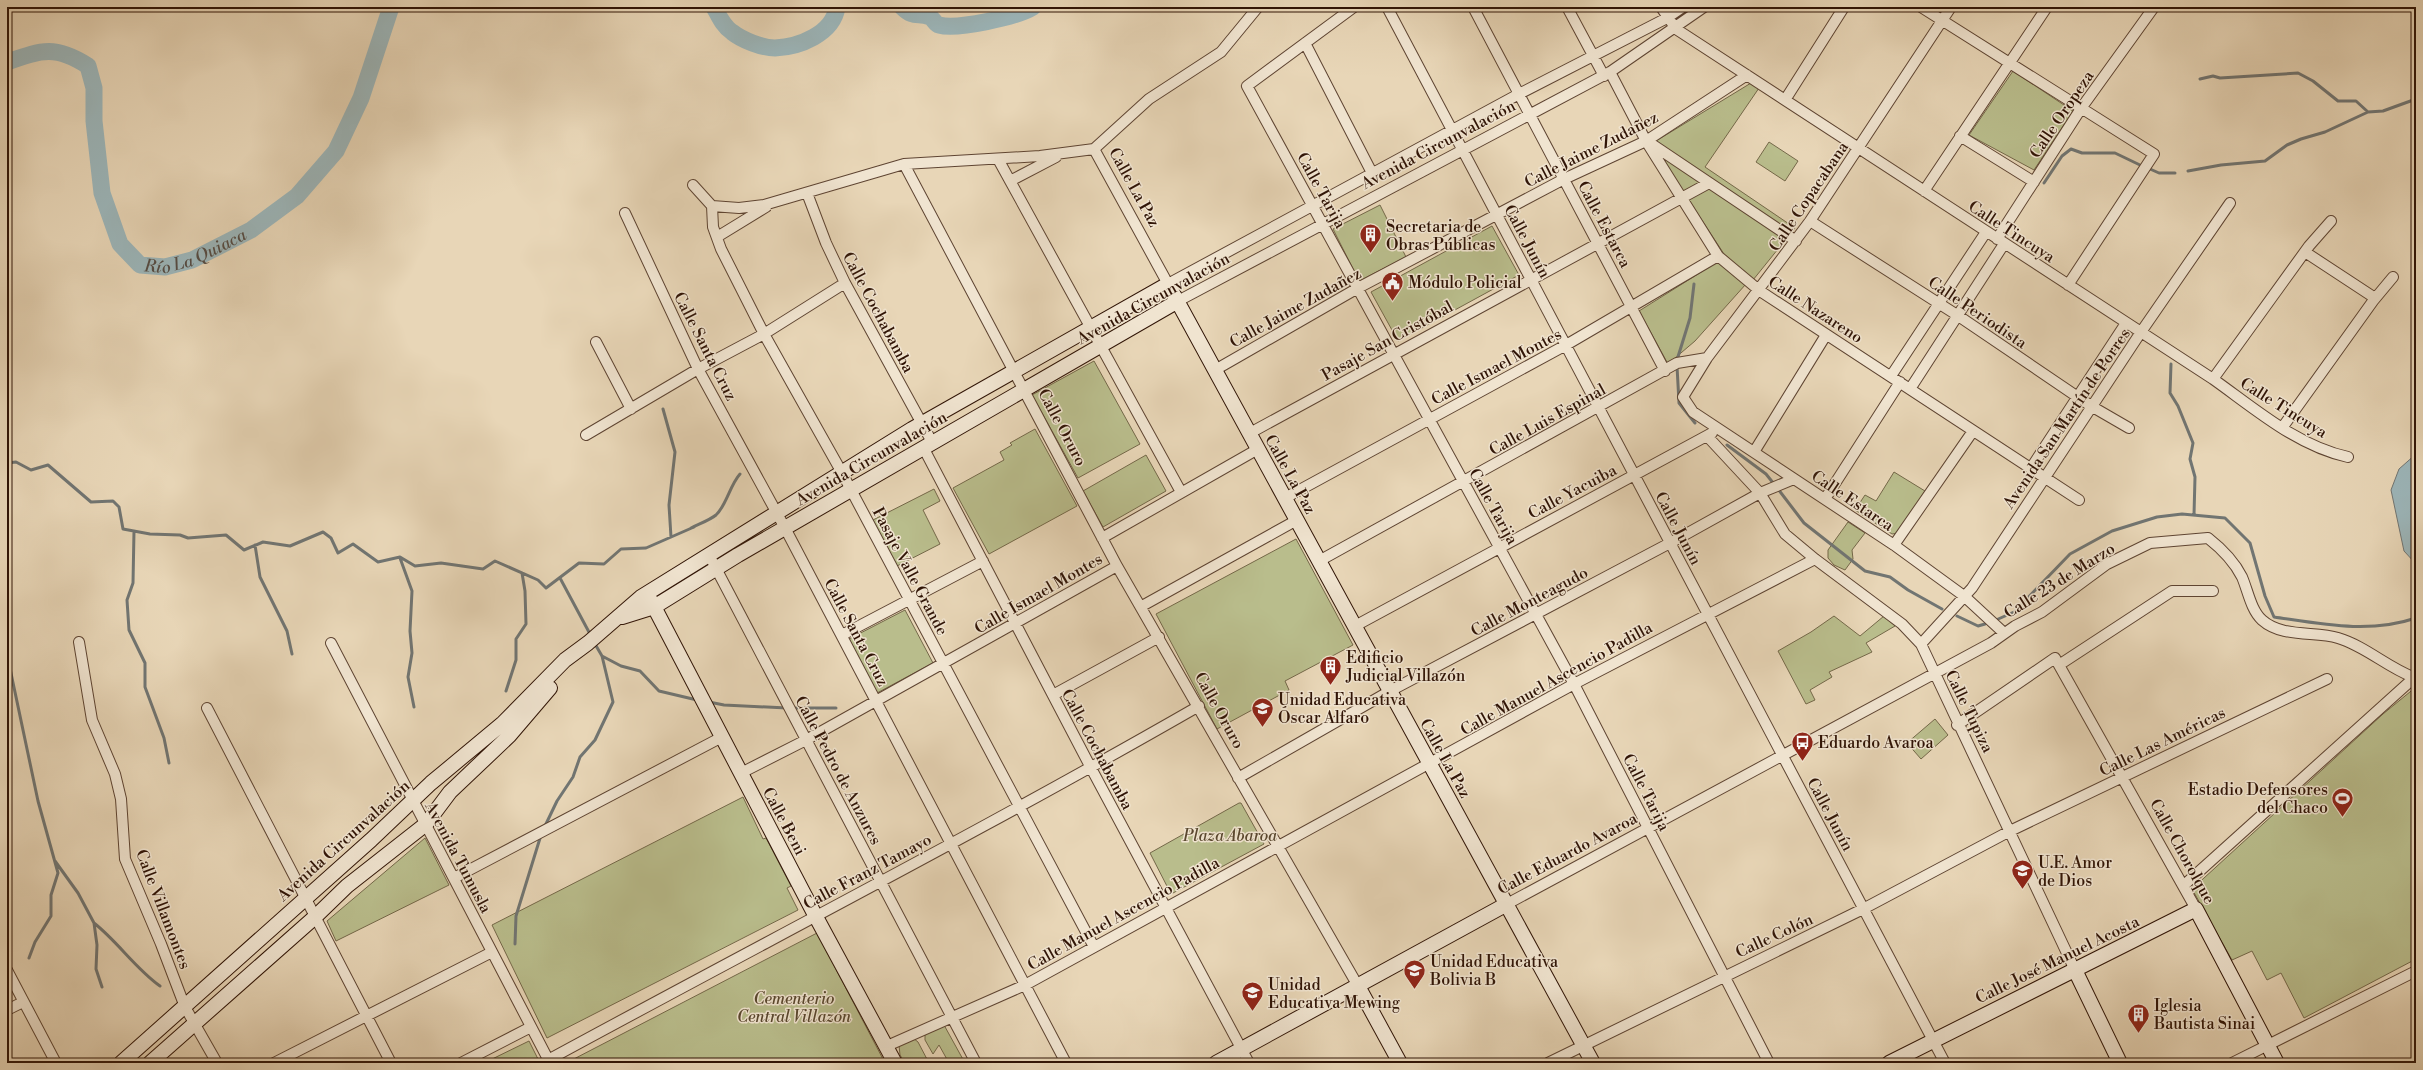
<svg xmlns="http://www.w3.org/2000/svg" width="2423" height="1070" font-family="'Libre Bodoni',serif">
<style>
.green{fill:#b9bd8c;stroke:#746849}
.water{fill:#9cb6ba;stroke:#717572}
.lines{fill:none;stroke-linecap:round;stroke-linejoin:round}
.stream{stroke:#717572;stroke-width:3}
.river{stroke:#9cb6ba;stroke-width:17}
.street-casing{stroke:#5e4432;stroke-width:12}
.secondary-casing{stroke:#301406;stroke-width:16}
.street{stroke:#f0e4d0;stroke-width:10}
.secondary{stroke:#f0e4d0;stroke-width:14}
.labels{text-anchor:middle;stroke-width:3;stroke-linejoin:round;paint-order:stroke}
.street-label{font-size:16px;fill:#301406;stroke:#f0e4d0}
.poi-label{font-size:16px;fill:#301406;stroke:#f0e4d0;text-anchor:start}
.park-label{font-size:16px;font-style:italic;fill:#59472e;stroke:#f0e4d0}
.water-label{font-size:17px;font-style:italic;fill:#564d45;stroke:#f0e4d0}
</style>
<rect width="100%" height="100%" fill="#e8d6b7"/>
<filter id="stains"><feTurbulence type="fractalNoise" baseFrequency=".005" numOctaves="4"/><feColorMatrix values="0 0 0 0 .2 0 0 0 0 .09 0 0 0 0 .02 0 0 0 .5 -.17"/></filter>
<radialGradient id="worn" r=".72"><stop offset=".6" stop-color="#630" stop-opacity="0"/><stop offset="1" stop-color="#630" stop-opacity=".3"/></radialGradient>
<path class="green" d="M2013,71L2073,111L2034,170L1969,135Z
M1751,83L1759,88L1705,167L1795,228L1753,280L1724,254L1660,156L1656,141Z
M1769,142L1798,161L1785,181L1756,162Z
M1380,205L1406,257L1359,281L1333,229Z
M1492,226L1519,275L1398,341L1371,292Z
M1717,262L1746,284L1695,341L1668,364L1639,311Z
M1094,361L1140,444L1078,478L1032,395Z
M1035,429L1077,506L989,554L953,488L1004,460L1000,452L1012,445L1010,443Z
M1146,455L1166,491L1103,527L1083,491Z
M1894,472L1925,491L1899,533L1892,534L1855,510L1865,495L1876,501Z
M934,489L940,501L923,510L940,544L897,566L873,520Z
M1848,522L1865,533L1852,550L1853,559L1845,570L1834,565L1828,558V550Z
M1296,539L1353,645L1285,681L1289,690L1217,729L1156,614Z
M905,610L933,663L877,693L849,639Z
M1834,616L1860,636L1884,616L1895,626L1866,643L1872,652L1829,672L1832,677L1810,690L1815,700L1806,704L1778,651L1811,632Z
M2416,687V959L2304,1018L2281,973L2267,980L2252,951L2232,960L2192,889L2383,714Z
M1935,719L1948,735L1921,759L1907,743Z
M743,797L763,839L766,838L791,886L787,888L798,910L547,1038L492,925Z
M1239,803H1241L1264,844L1173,893L1170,892L1150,853Z
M425,838L449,885L336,941L327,921Z
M817,933L885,1063H571L570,1061Z
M944,1025L965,1063H949L939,1045L933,1054L925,1040V1034Z
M913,1038L918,1042L929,1063H905L900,1055L899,1045Z
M529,1041L540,1063H484Z"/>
<path class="water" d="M2416,454V564L2404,551L2391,490L2399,469Z"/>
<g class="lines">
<path class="stream" d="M2200,79L2213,76L2220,78L2298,73L2313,81L2338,101H2356L2368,112
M2150,169L2159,173H2175
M2188,171L2221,165L2265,161L2287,145L2301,139L2325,132L2368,112L2383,111L2416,99
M2044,183L2062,156L2071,149L2082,153H2115L2140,165
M1677,360L1690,318L1694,284
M2171,364L2170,393L2178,406L2193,443L2190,459L2195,477L2194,515
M1677,366L1679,403L1695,423
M663,409L675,452L669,505L671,537
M1727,445L1766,474L1774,484
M7,463L16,462L31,470L48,465L91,502L113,501L119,507L123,529L150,534L180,535L188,538L226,535L244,550L263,542L290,546L323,532L331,538L338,553L353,544L378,562L400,557L415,566L441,563L483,569L495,561L538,580L546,588L579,563L604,564L621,549L646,548L694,527L691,528C699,524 710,520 716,515C726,506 730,485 740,474
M1778,489L1804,523L1865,571L1890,577L1908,590L1942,609
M134,531L133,583L127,600L129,630L145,663V687L164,738L169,763
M255,545L260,577L287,631L292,654
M400,558L412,591L410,631L412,653L408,677L414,707
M560,578L590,634
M1957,616L1978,626L1985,624
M1996,620L2014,612L2070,554L2112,531L2157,517L2182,514L2225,518L2250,543L2265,596L2274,617C2322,624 2369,634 2416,618
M7,626V637
M7,646L8,659L38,801L58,873L51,895V916L35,942L29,958
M602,656L621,666L640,671L659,691L697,700
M506,691L516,660V639L526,624L525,591L522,573
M709,702L724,705L787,708
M792,708H836
M545,826L557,801L573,777L580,757L595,740L613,702L602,656L595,644
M55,861L78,893L94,923L97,945L96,969L102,987
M94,923C118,942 135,968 160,986
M515,944L516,916L541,835"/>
<g class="river">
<path d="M714,7C719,16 723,26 732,32C742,40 762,48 775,48C799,47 833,34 837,7"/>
<path d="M902,7C914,19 918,12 930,17C934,19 935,24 939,25C957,30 1017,17 1033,7"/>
<path id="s1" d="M7,62C42,50 55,45 88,66L94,88V121L102,193L120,244L140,265L165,267L192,260L251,230L297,196L336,151L361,98L391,7"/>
</g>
<defs>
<path id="street" d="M1354,7L1247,86L1574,684L1769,1063
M1387,7L1945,1063
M1473,7L1665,371
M1567,7L1604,76
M1661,7L1676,29L2213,379C2254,408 2297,446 2348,457
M1921,7L2154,154L2068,285
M1951,7L1810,221L1707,358L1683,397L1693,412L1894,545L1964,596L2004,633
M1305,43L1372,173
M1610,72L1646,141L1718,256L1760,291L2079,500
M1785,100L1844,7
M1960,136L2034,182
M1650,143L1796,241
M1094,149L1168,284L1519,94L1667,18L1683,7
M998,159L1181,492
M904,164L1117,566L1358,986
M1010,181L1056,157
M693,185L712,206L739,208L764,205L904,164L1040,156L1094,149L1149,99L1221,52L1258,7
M1924,191L2047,7
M807,193L826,243L845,283L932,442
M712,206L713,227L721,249L764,334L841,471L1094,947
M625,213L698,369L785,528L1066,1063
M1810,221L1957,315L2091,406L2129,428
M717,237L766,207
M1997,239L2082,107L2154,7
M2305,252L2375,298
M1178,301L1610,72L1704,7
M596,342L631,409
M1215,370L1358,288L1564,179L1646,141L1747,75
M1891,376L1986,232
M2213,379L2309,246L2331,221
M1910,389L2004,244
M2282,428L2373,301L2393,277
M1250,433L1709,183
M586,435L698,369L764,334L845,283
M1707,436L1760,493L1785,534L1815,559L1902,624L1921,644L2074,968
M923,447L1091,768L1249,1063
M1754,452L1826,335
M2031,468L2126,323
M1285,498L1566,345L1718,256
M1825,499L1900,382
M1102,538L1258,449
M1894,545L1973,431
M709,555L976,1063
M1319,561L1677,363L1707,358
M1142,606L1297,520
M1355,626L1712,433
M842,635L983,561
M79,642L92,720L115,774L121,799L125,859L161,944L185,1007L217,1063
M331,643L550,1063
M1921,644L1972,588L2141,332L2230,203
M2059,665L2172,591H2213
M1053,695L1159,637
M207,708L391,1063
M1957,725L2055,658L2196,909
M741,773L806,740L1117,566
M1238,778L1390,691L1670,543L1760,493L1794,479
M454,878L722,737
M2183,886L2416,676
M1507,904L1991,643L2015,626L2042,612L2107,564L2150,543L2208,538C2222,549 2234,561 2242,577C2248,591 2251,610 2262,620C2282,638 2315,631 2338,638C2365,646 2387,667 2413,677
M7,970L56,1063
M7,1010L23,1002
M887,1046L1025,985L1574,684L1815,559
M548,1060C765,942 985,829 1199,706
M274,1063L492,952
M461,1063L531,1027
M1548,1063L1863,909L2010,831L2327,679
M2232,1063L2416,971"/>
<path id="secondary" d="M650,599L815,915L895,1063
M622,617L654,607L738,555L1178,301
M2074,968L2120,1063
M1358,986L1400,1063
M121,1063L371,840L431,783L502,724L565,660L588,643L641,597L912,429L1168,284L1593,1063
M150,1063L315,917L347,886L426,824L450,792L509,736L550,688
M1216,1063L1507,904
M1889,1063L2196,909L2277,1063"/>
</defs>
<use href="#street" class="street-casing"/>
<use href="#secondary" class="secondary-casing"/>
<use href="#street" class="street"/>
<use href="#secondary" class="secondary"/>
</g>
<defs>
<symbol id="building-pin" viewBox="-11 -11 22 30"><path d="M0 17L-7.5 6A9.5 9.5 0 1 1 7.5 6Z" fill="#8f2418" stroke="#f0e4d0"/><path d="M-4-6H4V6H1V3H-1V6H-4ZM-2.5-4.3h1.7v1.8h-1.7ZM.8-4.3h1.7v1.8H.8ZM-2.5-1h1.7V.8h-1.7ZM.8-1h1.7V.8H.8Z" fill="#fff"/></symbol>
<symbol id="civic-pin" viewBox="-11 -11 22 30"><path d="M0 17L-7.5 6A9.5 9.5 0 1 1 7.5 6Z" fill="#8f2418" stroke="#f0e4d0"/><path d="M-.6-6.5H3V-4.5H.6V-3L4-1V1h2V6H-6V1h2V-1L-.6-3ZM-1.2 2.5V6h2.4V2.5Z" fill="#fff"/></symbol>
<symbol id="school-pin" viewBox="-11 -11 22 30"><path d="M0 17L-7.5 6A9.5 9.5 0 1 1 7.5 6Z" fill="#8f2418" stroke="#f0e4d0"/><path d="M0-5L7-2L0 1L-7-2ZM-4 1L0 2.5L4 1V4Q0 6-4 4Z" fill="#fff"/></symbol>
<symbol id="bus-pin" viewBox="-11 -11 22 30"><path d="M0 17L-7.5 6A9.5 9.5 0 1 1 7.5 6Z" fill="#8f2418" stroke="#f0e4d0"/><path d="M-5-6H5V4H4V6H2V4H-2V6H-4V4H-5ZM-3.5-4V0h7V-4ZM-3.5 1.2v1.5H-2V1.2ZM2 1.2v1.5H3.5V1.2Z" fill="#fff"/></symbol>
<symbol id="stadium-pin" viewBox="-11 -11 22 30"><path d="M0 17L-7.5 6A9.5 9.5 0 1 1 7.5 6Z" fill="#8f2418" stroke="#f0e4d0"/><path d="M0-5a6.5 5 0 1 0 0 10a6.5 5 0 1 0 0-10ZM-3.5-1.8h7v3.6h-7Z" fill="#fff"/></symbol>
</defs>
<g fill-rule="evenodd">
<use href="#building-pin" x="1358" y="222" width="25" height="34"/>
<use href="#civic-pin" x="1380" y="270" width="25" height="34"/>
<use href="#building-pin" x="1318" y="654" width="25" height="34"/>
<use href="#school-pin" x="1250" y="696" width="25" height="34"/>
<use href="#bus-pin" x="1790" y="730" width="25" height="34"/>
<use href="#stadium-pin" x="2330" y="786" width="25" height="34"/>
<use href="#school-pin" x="2010" y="858" width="25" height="34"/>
<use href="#school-pin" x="1402" y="958" width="25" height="34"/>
<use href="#school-pin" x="1240" y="980" width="25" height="34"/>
<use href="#building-pin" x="2126" y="1002" width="25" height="34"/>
</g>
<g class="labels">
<g class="street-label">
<text transform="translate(2061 114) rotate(-56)" y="6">Calle Oropeza</text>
<text transform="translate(1438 144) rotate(-28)" y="6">Avenida Circunvalación</text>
<text transform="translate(1591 149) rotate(-27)" y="6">Calle Jaime Zudañez</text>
<text transform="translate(1135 187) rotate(61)" y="6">Calle La Paz</text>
<text transform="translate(1322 190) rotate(61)" y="6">Calle Tarija</text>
<text transform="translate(1808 196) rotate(-56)" y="6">Calle Copacabana</text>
<text transform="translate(1605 224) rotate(62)" y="6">Calle Estarca</text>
<text transform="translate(2012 231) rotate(33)" y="6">Calle Tincuya</text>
<text transform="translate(1528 241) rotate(62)" y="6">Calle Junín</text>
<text transform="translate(1153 298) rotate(-29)" y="6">Avenida Circunvalación</text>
<text transform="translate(1295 307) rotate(-29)" y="6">Calle Jaime Zudañez</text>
<text transform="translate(1816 309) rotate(33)" y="6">Calle Nazareno</text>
<text transform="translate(879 312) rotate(62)" y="6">Calle Cochabamba</text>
<text transform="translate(1978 312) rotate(34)" y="6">Calle Periodista</text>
<text transform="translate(1387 340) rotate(-29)" y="6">Pasaje San Cristóbal</text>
<text transform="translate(706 346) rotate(63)" y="6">Calle Santa Cruz</text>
<text transform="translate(1496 366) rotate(-28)" y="6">Calle Ismael Montes</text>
<text transform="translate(2284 407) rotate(32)" y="6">Calle Tincuya</text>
<text transform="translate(2066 418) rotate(-56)" y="6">Avenida San Martín de Porres</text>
<text transform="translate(1547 419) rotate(-29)" y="6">Calle Luis Espinal</text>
<text transform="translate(1063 427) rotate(62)" y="6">Calle Oruro</text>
<text transform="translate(871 458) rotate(-30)" y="6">Avenida Circunvalación</text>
<text transform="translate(1291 474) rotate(61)" y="6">Calle La Paz</text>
<text transform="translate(1572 491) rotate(-28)" y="6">Calle Yacuiba</text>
<text transform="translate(1853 500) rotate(34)" y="6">Calle Estarca</text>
<text transform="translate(1494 506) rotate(61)" y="6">Calle Tarija</text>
<text transform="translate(1679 528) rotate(62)" y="6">Calle Junín</text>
<text transform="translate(911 571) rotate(62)" y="6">Pasaje Valle Grande</text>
<text transform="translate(2059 580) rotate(-32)" y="6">Calle 23 de Marzo</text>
<text transform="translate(1038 593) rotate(-30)" y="6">Calle Ismael Montes</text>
<text transform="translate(1529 601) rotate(-28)" y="6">Calle Monteagudo</text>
<text transform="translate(857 632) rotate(62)" y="6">Calle Santa Cruz</text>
<text transform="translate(1556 678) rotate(-29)" y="6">Calle Manuel Ascencio Padilla</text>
<text transform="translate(1220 710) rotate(61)" y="6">Calle Oruro</text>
<text transform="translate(1970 711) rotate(64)" y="6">Calle Tupiza</text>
<text transform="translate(2162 741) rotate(-26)" y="6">Calle Las Américas</text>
<text transform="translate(1098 749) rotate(62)" y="6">Calle Cochabamba</text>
<text transform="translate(1446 758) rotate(61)" y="6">Calle La Paz</text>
<text transform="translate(839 770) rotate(62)" y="6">Calle Pedro de Anzures</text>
<text transform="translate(1647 792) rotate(63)" y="6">Calle Tarija</text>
<text transform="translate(1831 814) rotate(62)" y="6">Calle Junín</text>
<text transform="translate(785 821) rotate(62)" y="6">Calle Beni</text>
<text transform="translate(343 840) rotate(-42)" y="6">Avenida Circunvalación</text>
<text transform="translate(2183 851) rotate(61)" y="6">Calle Chorolque</text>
<text transform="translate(1567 853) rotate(-28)" y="6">Calle Eduardo Avaroa</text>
<text transform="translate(459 857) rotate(62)" y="6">Avenida Tumusla</text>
<text transform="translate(867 871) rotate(-28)" y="6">Calle Franz Tamayo</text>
<text transform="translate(164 909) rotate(69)" y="6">Calle Villamontes</text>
<text transform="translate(1123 913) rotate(-29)" y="6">Calle Manuel Ascencio Padilla</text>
<text transform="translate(1774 935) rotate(-25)" y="6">Calle Colón</text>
<text transform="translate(2057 959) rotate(-26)" y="6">Calle José Manuel Acosta</text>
</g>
<g class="poi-label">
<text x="1386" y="232">Secretaria de<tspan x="1386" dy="18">Obras Públicas</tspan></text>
<text x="1408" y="288">Módulo Policial</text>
<text x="1346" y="663">Edificio<tspan x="1346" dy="18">Judicial Villazón</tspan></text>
<text x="1278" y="705">Unidad Educativa<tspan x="1278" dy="18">Óscar Alfaro</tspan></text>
<text x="1818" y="748">Eduardo Avaroa</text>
<text x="2328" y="795" text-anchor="end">Estadio Defensores<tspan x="2328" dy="18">del Chaco</tspan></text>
<text x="2038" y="868">U.E. Amor<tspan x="2038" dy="18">de Dios</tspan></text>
<text x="1430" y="967">Unidad Educativa<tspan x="1430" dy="18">Bolivia B</tspan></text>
<text x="1268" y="990">Unidad<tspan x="1268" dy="18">Educativa Mewing</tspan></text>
<text x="2154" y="1011">Iglesia<tspan x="2154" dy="18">Bautista Sinai</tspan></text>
</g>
<g class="park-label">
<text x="1230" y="841">Plaza Abaroa</text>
<text x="794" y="1004">Cementerio<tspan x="794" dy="18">Central Villazón</tspan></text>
</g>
<g class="water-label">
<text dy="6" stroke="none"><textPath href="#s1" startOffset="355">Río La Quiaca</textPath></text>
</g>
</g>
<rect width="2423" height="1070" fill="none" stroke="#e8d6b7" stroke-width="24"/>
<rect x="8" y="8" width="2407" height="1054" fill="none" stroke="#301406" stroke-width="2"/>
<rect x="12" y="12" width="2399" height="1046" fill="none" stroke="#301406"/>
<rect width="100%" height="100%" filter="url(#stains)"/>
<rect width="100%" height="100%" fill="url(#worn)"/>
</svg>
